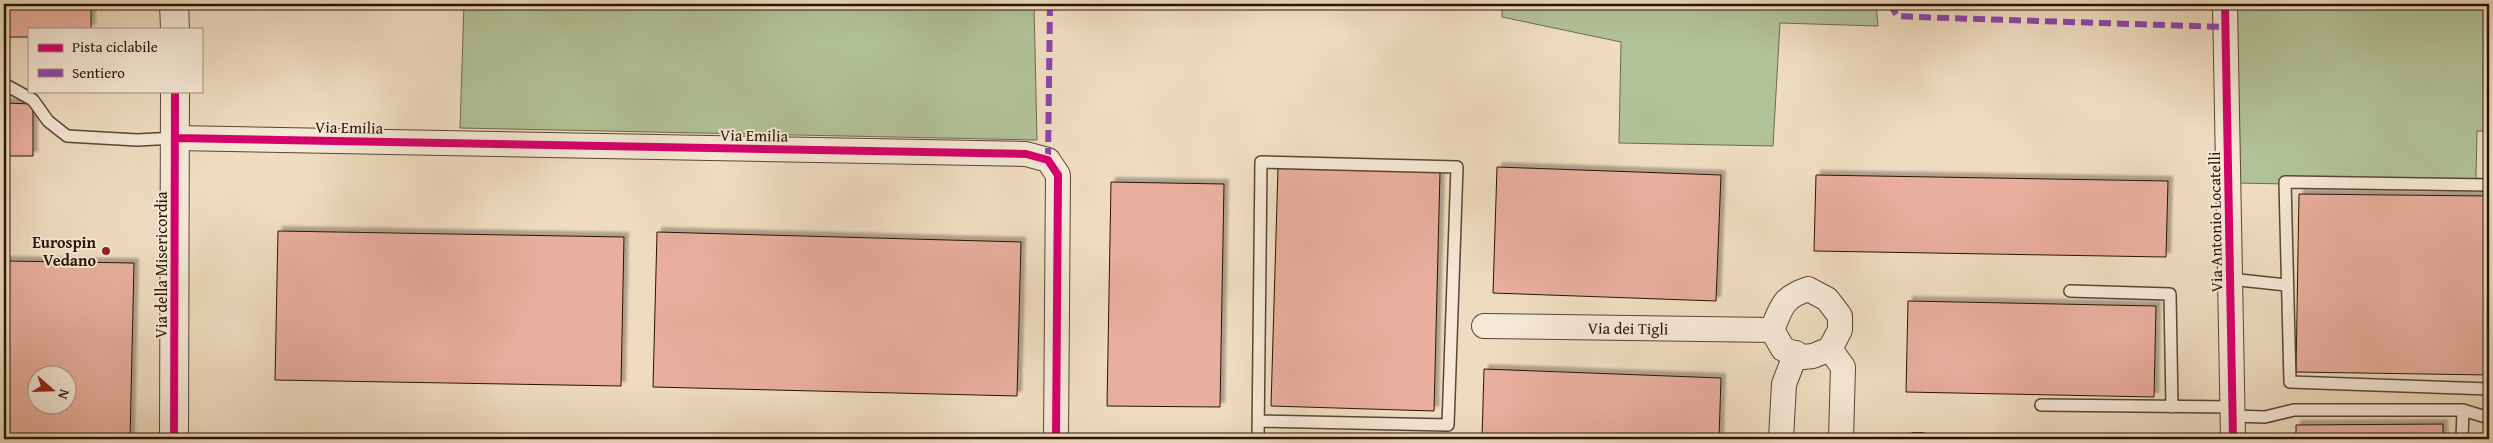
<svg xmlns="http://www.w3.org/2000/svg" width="2493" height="443" font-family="'Gentium Book Plus',serif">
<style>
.green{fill:#b2c297;stroke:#6e6b4d}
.building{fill:#e9ae9d;stroke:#291403;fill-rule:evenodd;filter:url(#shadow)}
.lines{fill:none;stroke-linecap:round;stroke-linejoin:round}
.service-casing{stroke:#5a4632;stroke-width:14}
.minor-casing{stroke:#5a4632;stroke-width:26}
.tertiary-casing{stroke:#5a4632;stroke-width:30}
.service{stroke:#f5e8d6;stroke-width:11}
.minor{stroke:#f5e8d6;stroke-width:24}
.tertiary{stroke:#f5e8d6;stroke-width:28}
.quiet{stroke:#8e44ad;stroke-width:6;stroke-dasharray:12 6;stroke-linecap:butt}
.cycleway-casing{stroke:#f5e8d6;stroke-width:11}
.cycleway{stroke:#d6006c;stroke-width:8}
.poi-dot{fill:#8f2418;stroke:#f5e8d6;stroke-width:2}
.labels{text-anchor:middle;stroke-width:4;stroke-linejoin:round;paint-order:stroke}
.street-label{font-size:16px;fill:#291403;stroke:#f5e8d6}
.poi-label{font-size:16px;font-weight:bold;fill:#291403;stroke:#f5e8d6;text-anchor:end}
</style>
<defs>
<filter id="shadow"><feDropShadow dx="4.5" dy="-4.5" stdDeviation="1" flood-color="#0004"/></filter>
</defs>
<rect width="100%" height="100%" fill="#efdcc0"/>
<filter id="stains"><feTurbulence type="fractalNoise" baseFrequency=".004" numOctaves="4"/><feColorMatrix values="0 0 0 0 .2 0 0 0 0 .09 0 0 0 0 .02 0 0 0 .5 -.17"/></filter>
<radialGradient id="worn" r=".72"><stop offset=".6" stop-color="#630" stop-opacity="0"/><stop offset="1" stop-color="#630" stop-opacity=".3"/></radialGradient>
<path class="green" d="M464,4H1034L1037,140L460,128Z
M1502,4H1876L1878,26L1780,23L1773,146L1619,143L1621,42L1502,17Z
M2232,4H2489V131H2477L2476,178L2489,179V188L2237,183Z"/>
<path class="building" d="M4,4H91V29H29V37H4Z
M4,103L33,104V156H4Z
M1497,167L1721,175L1716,301L1493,293Z
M1278,168L1440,172L1434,411L1271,406Z
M1816,175L2168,181L2166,257L1814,251Z
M1111,182L1224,184L1220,407L1107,406Z
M2299,194L2489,196V375L2296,372Z
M278,231L624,237L621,386L275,380Z
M657,232L1021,242L1017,396L653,387Z
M4,261L134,263L130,439H4ZM38,376H68V406H38Z
M1908,301L2156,306L2154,397L1906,392Z
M1484,369L1721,378L1719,439H1482Z
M2443,424V439H2296V425Z"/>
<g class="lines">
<defs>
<path id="service" d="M4,84L33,100L48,121L67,136L137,140L176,138
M2489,185L2285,182L2290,382L2489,389
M2230,279L2286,285
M2070,291L2170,294L2172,407
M2041,405L2233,407
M2463,410L2489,418
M2233,416L2265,417L2294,410H2463L2462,439
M1258,439L1261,162L1457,167L1448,425L1258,421
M1914,439H1922"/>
<g id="minor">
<path d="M2225,4L2233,439"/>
<path d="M176,138L1026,154L1048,160L1058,175L1056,439"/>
<path d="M1808,289L1827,299L1840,316V330L1830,349L1813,356L1803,357L1783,349L1772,330C1782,306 1782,298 1808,289Z"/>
<path id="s1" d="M1484,326L1772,330"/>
<path d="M1830,349L1843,367L1841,439"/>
<path d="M1781,439L1784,384L1796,353"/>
</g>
<path id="tertiary" d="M174,4L175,29
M174,439L175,91"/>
</defs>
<use href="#service" class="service-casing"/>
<use href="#minor" class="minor-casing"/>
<use href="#tertiary" class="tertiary-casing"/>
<use href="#service" class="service"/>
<use href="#minor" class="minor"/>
<use href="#tertiary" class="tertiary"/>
<path class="quiet" d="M1890,4L1897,16L1916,17L2225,27
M1048,160L1050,4"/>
<defs>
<path id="cycleway" d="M2225,4L2233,439
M176,138L1026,154L1048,160L1058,175L1056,439
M174,439L175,91"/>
</defs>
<use href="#cycleway" class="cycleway-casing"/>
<use href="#cycleway" class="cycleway"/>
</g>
<circle class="poi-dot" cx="106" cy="251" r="5"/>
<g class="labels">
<g class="street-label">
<text transform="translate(349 127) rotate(1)" y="6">Via Emilia</text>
<text transform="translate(754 135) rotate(1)" y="6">Via Emilia</text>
<text transform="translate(2215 222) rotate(-91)" y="6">Via Antonio Locatelli</text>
<text transform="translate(161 265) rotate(-90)" y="6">Via della Misericordia</text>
<text dy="6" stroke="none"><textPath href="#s1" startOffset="144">Via dei Tigli</textPath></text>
</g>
<g class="poi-label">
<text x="96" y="248">Eurospin<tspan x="96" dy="18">Vedano</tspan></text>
</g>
</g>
<rect width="2493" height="443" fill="none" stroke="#efdcc0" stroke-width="20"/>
<rect x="5" y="5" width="2483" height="433" fill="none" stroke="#291403" stroke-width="2.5"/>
<rect x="10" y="10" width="2473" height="423" fill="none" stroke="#291403"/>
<rect x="28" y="28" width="175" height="65" fill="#f5e8d6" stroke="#a39382"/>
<rect x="38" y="44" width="25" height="8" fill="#d6006c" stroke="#a39382"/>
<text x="72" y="52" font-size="15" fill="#291403">Pista ciclabile</text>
<rect x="38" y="69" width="25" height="8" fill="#8e44ad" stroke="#a39382"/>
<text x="72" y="78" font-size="15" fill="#291403">Sentiero</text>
<g transform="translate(52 390) rotate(110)"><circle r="24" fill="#f5e8d6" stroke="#a39382"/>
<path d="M0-4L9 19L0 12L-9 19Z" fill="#8f2418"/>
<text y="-8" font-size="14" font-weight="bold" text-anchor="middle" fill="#291403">N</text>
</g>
<rect width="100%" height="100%" filter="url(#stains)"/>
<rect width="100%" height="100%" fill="url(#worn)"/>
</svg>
